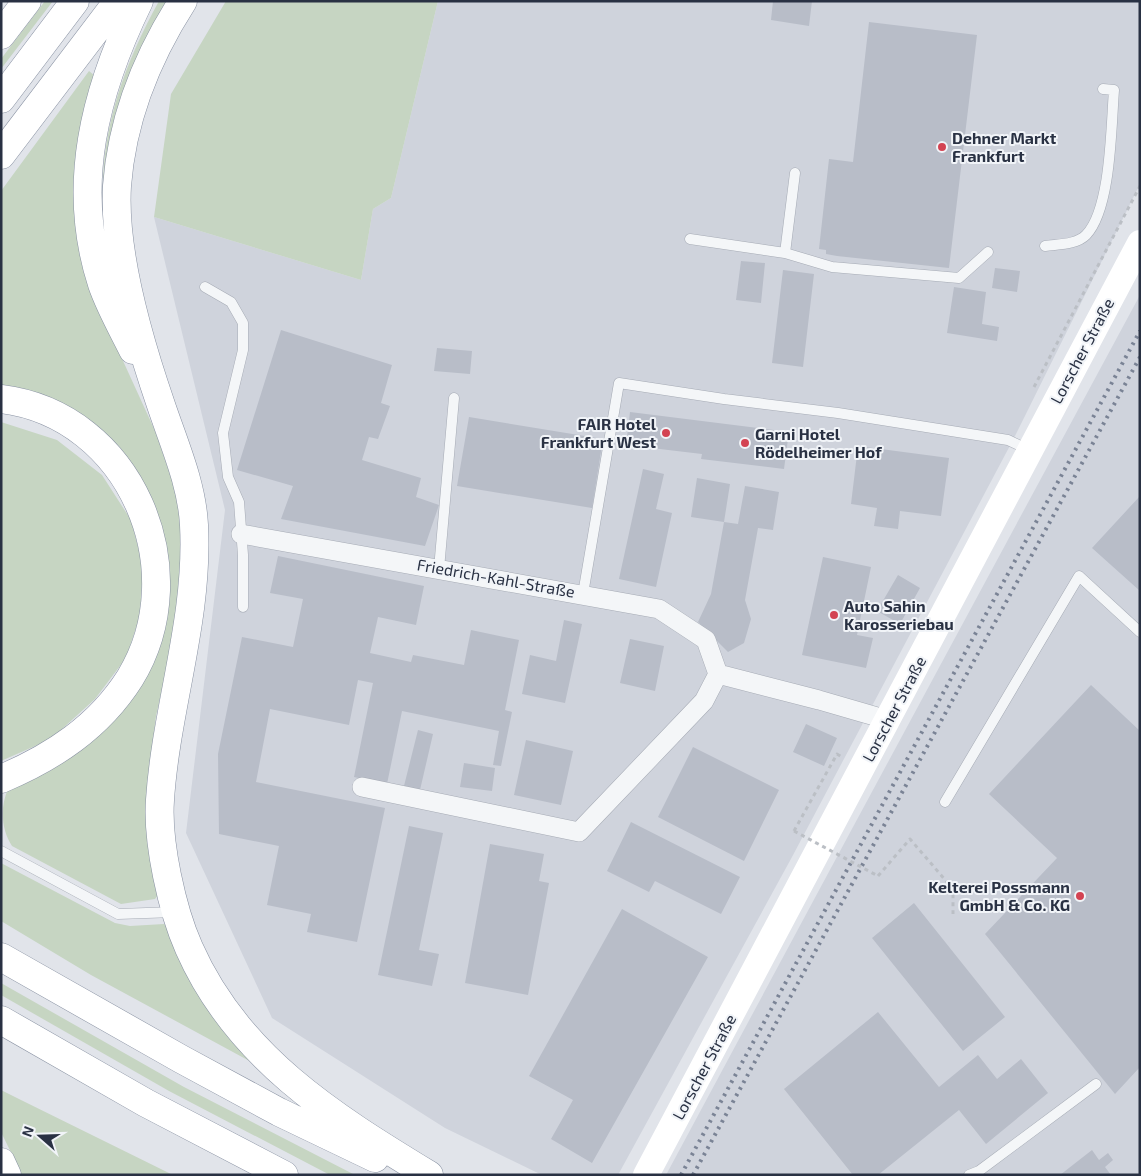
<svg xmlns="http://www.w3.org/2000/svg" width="1141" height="1176" font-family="'Exo 2',sans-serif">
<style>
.built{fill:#cfd3dc}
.green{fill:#c6d5c2}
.building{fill:#b8bdc8}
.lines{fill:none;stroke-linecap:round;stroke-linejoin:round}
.lane-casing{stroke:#a6abb5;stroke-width:11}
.street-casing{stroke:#a6abb5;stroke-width:20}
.highway-casing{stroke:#8891a2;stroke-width:29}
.path{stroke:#bbbfc5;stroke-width:3;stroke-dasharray:4 4;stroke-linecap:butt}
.lane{stroke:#f4f6f8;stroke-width:10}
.street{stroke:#f4f6f8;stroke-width:19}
.secondary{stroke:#fff;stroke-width:26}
.highway{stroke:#fff;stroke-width:28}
.rail{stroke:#7a8395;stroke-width:4;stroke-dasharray:2.5 5;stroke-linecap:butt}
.path-bridge{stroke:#bbbfc5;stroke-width:3;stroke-dasharray:4 4;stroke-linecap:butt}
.poi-dot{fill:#d34352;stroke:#f1f4f8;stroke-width:2}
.labels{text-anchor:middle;stroke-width:4;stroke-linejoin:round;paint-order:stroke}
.poi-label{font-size:16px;font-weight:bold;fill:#293143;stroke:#f1f4f8;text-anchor:start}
.street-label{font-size:16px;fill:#293143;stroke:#f1f4f8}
</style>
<rect width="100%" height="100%" fill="#e1e4ea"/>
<path class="built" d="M438,1H1140V184L1014,438L792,857L618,1175H542L445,1128L272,1018L186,833L225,510L154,217L361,280L373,209L391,198Z
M1140,295V1175H666L853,827Z"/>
<path class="green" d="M45,1H53L1,69V59Z
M159,1H173L159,22L110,261C90,166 113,84 159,1Z
M226,1H438L391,198L373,209L361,280L154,217L171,94Z
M89,71L95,76L85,114L113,339L156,433L174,486L180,513L181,588L171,650L156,716L146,802L159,894L155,899L121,904L12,846C1,829 0,807 8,789L124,708L146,677L162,638L168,612L170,578L162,528L143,482L119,446L85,421L1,391V191Z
M1,422L57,440L102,475L131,520L143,566L140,616L126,658L95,699L51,739L1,761Z
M1,863L115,923L130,926L164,924L169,928L255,1064L91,975L1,921Z
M1,983L184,1087L355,1175H330L169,1091L1,995Z
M1,1090L21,1100L173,1175H22L1,1132Z"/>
<path class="building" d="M773,1H812L809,26L771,20Z
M869,22L977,35L949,268L837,256L826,254V250L819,249L829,159L853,162Z
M741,261L765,263L761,303L736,300Z
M995,268L1020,271L1017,292L992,288Z
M783,270L814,274L803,367L772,363Z
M954,287L986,292L982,324L999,327L997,341L947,333Z
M281,330L392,365L381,403L390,406L378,439L369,437L362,460L421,478L416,497L439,505L425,546L281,519L293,486L237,470Z
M437,348L472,351L470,374L434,371Z
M630,412L789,432L784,469L701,459L702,454L626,445Z
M469,417L603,439L592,508L457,486Z
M858,446L949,458L941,516L900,511L898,529L874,526L877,508L851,504Z
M643,469L664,474L656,509L672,513L656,587L619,579Z
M697,478L730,484L724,522L691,517Z
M745,486L779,492L773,530L758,528L745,600L751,619L744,643L728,652L698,622L711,594L724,522L738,524Z
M1140,496V591L1092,548Z
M278,556L424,586L416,625L378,617L370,653L411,662L413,655L464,665L471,630L519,640L505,710L512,712L501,766L493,765L499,731L402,711L387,784L354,777L373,683L358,680L349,725L270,709L256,782L385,808L357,942L307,932L311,914L267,905L279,846L219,834L218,754L242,637L293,647L303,599L270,593Z
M823,557L871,567L857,635L873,638L866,668L802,655Z
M898,575L920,588L900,624L877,611Z
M564,620L582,624L565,703L522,694L530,655L556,661Z
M630,639L664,646L655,691L620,683Z
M1091,685L1140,731V1067L1115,1094L985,934L1057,858L989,794Z
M806,724L837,738L824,766L793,752Z
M418,730L433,734L420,790L404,786Z
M526,740L573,751L561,805L514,795Z
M693,747L779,790L744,861L658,817Z
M464,763L495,768L492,791L460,787Z
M631,822L740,877L721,914L655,881L649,892L607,871Z
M409,826L443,833L419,950L439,954L432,986L378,975Z
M490,844L544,854L539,881L549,883L528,995L465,983Z
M914,903L1005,1017L963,1051L872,938Z
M622,909L708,957L592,1163L551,1139L573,1100L529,1076Z
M878,1012L939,1087L978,1055L997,1079L1021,1059L1048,1093L986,1144L959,1110L878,1175H853L784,1089Z
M1092,1150L1099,1160L1108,1153L1113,1160L1105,1167L1111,1175H1060Z"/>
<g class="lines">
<defs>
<path id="lane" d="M795,173L785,253L832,267L959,278L988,252
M690,239L785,253
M1045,246C1058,244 1076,245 1086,235C1111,209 1111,128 1114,90L1103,89
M205,287L231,302L243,323V350L223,433L228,477L239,502L243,555V607
M439,569L454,398
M583,594L619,383L724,399L838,413L1008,440L1029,450
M945,802L1079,576L1140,632
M1,851L118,914L175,912
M969,1175L979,1171L1096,1084"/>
<path id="street" d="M241,534L659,609L706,640L718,674L819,700L888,720
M362,787L579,832L704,701L718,674"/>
<path id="highway" d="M183,1C147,57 122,119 117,186C113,253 139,341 161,405C174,444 192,484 194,525C199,619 166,708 160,800C157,842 172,910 189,948C237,1057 332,1116 429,1175
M1,35L27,1
M1,99L75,1
M1,155L118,1
M133,350C122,328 110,307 102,284C70,186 95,91 139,1
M1,399C131,415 196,570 130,678C99,727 53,757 1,779
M1,957L181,1059L279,1112L375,1158
M1,1020L146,1103L284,1175
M1,1162L7,1175"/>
</defs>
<use href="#lane" class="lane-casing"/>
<use href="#street" class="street-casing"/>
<use href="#highway" class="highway-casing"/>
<path class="path" d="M1034,387L1140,186
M794,831L837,754L842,757
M878,876L910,839L953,889V914"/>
<use href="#lane" class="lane"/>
<use href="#street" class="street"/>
<path class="secondary" d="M646,1175L1140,243"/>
<use href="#highway" class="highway"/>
<path class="rail" d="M681,1175L1140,331
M693,1175L1140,357"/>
<path class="path-bridge" d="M794,831L878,876"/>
</g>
<g class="poi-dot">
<circle cx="942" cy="147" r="5"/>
<circle cx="666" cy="433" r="5"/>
<circle cx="745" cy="443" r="5"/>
<circle cx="834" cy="615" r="5"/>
<circle cx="1080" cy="896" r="5"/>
</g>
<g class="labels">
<g class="poi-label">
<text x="952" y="144">Dehner Markt<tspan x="952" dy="18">Frankfurt</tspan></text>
<text x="656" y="430" text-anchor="end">FAIR Hotel<tspan x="656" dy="18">Frankfurt West</tspan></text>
<text x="755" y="440">Garni Hotel<tspan x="755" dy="18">Rödelheimer Hof</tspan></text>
<text x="844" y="612">Auto Sahin<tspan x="844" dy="18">Karosseriebau</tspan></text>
<text x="1070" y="893" text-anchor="end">Kelterei Possmann<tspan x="1070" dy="18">GmbH &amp; Co. KG</tspan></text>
</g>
<g class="street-label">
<text transform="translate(1082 351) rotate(-62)" y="6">Lorscher Straße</text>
<text transform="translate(496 578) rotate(10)" y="6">Friedrich-Kahl-Straße</text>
<text transform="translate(894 709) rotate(-62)" y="6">Lorscher Straße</text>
<text transform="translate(704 1067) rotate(-62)" y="6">Lorscher Straße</text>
</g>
</g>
<rect width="1141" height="1176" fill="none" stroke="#293143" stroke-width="5"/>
<g transform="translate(40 1136) rotate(290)" stroke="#f1f4f8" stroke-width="4" paint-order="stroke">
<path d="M0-4L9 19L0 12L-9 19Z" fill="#293143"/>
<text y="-8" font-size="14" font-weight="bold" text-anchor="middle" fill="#293143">N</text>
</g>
</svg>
